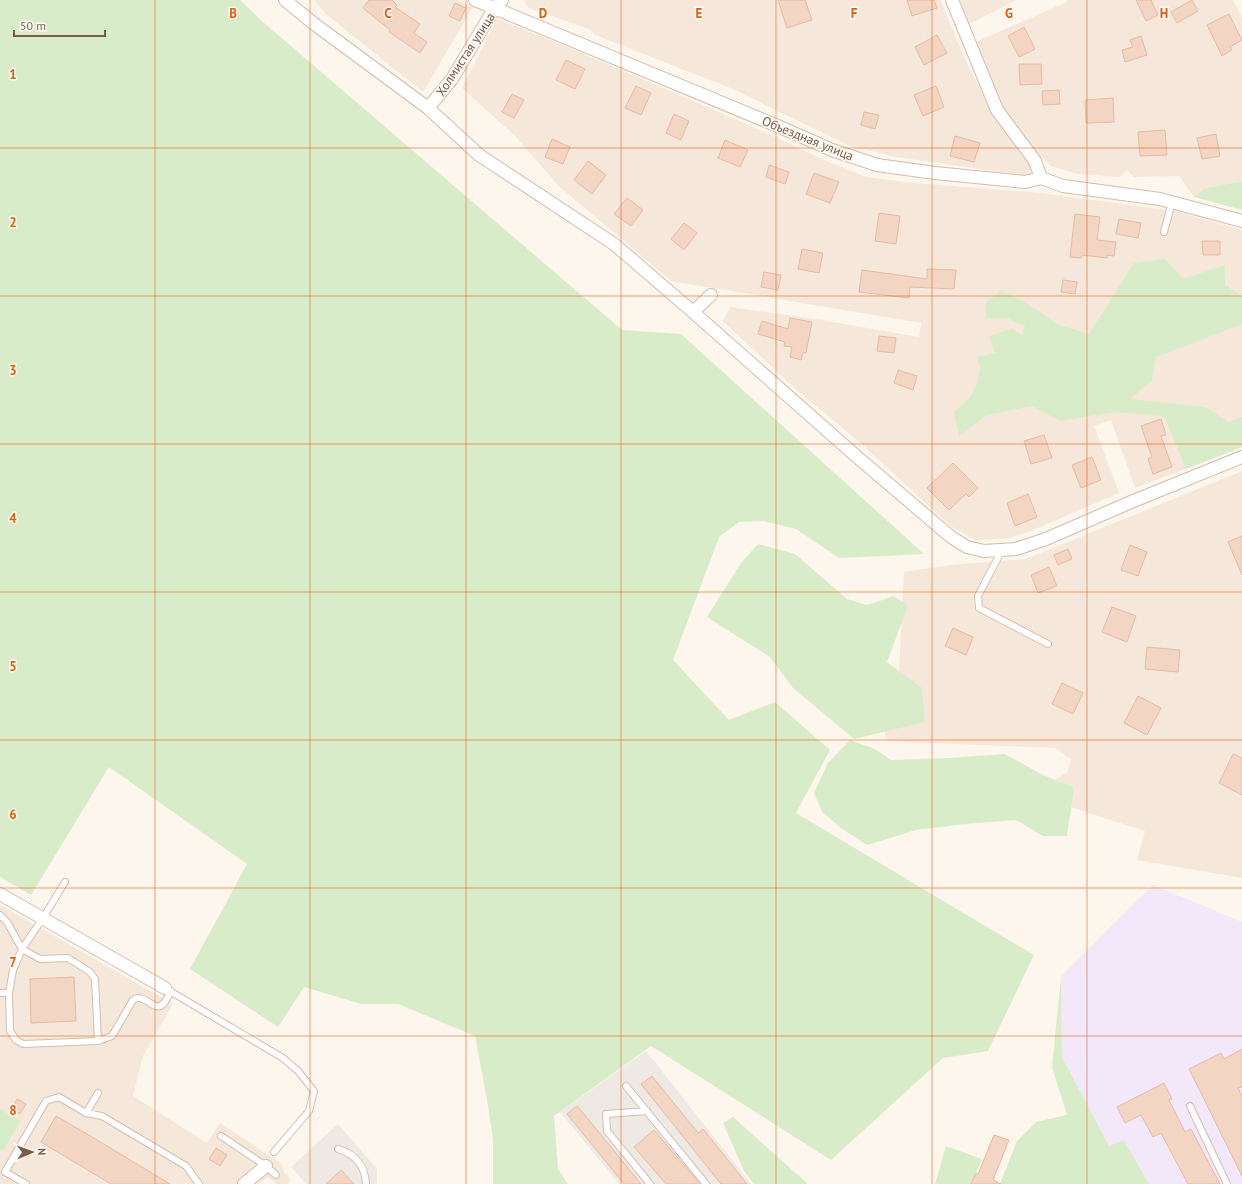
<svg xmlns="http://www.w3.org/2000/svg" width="1242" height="1184" font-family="'PT Sans',sans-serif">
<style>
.residential{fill:#f5e8da}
.industrial{fill:#efe9e4}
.education{fill:#f3e8fa}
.green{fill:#d8ecc9}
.building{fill:#f3d5c3;stroke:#e6bba3}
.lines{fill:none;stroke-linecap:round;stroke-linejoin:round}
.lane-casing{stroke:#d1beb0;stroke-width:8}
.street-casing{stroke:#d1beb0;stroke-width:14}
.lane{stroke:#fff;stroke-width:6}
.street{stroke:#fff;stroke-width:12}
.grid{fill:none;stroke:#e8590c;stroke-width:1;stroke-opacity:0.55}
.labels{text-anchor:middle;stroke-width:3;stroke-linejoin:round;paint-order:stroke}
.street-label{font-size:13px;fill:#7a5c4d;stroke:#fffaf3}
.grid-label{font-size:13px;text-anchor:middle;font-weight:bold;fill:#e8590c;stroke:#fffaf3;stroke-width:3;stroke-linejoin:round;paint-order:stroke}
</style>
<rect width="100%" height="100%" fill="#fdf6ec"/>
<path class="residential" d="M314,0H456L473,7L423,92L327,15Z
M524,0H941L946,14L966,61L994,118L1031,164L1030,174L1022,175L896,157L850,146L733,89L595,35L591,30L527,7Z
M960,0H1017L969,24Z
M1066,0H1233L1242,17V181L1203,189L1194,197L1179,176L1134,177L1127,170L1120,177L1077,174L1051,166L1031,147L998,102L976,42L1067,2Z
M497,19L556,42L661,87L769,134L822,159L866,177L914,183L1032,192L1116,203L1175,211L1242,230V447L1135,488L1111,420L1094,426L1119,493L1031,531L1007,539L976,540L952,527L857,440L798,391L723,321L730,307L816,319L919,337L921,323L671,281L559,186L515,136L462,88Z
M1242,471V878L1137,860L1145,831L1018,790L1046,785L1068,772L1071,759L1055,748L886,741L882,708L898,695L904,572L949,565L1026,559Z
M0,905L173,1004L143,1056L133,1096L207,1143L220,1123L282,1164L284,1172L291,1180L287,1184H276L268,1177L258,1184H0Z"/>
<path class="industrial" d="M646,1051L751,1184H619L560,1112Z
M338,1124L377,1169V1184H306L291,1167Z"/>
<path class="education" d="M1153,885L1242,922V1184H1149L1124,1140L1109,1147L1062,1057L1061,976Z"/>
<path class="green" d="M0,0H240L263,22L622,330L681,334L924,554L839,558L796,529L763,521L739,522L719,537L673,660L729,720L775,702L830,750L796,813L1034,955L988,1051L943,1058L831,1160L651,1046L554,1116L558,1169L568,1184H493V1140L487,1099L475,1036L398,1004H361L304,987L278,1027L190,969L247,864L109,767L31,895L0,877Z
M1242,181V210L1194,197L1203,189Z
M1165,259L1183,279L1225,265V285L1242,296V324L1156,357L1152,380L1130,399L1205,407L1229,422L1242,417V447L1186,469L1164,416L1115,412L1060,421L1032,406L987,415L959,436L954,412C974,397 975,390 981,367L976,357L995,353L989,336L1012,329L1022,335L1025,326L1007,318H986V302L1001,291L1025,302L1057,324L1089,334L1134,263Z
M758,544L795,554L847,599L867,605L894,596L908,606L887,662L922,688L925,722L854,739L793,688L770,657L707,617L741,563Z
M850,740L875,749L891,760L949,758L1005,754L1041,774L1074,788L1067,836H1043L1016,820L965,824L916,830L867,845L841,828L822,812L814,793L828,763Z
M1061,976L1062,1057L1109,1146L1124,1140L1149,1184H1000L1017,1141L1036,1122L1067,1115L1052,1067Z
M0,1109L21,1121L3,1151L0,1149Z
M733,1117L808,1184H754L744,1171L723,1123Z
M946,1146L982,1159L971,1184H935Z"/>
<path class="building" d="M369,0H392L397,5L395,7L420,24L414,33L427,42L420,53L389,32L390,30L363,8Z
M778,0H805L812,20L787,28Z
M907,0H934L937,8L912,16Z
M1136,0H1151L1158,15L1146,21Z
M1192,0L1198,11L1177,23L1171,12Z
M455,3L466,8L460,21L449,16Z
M1229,14L1242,40L1230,47L1232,50L1222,56L1207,25Z
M1024,27L1035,49L1019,57L1008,36Z
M937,35L947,53L924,65L915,47Z
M1141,36L1147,55L1125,62L1122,50L1133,47L1130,40Z
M566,60L585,69L575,89L556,80Z
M1019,64H1041L1042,84L1020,85Z
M636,86L651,93L641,115L625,108Z
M936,86L944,107L923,116L914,95Z
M1059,90L1060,104L1043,105L1042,91Z
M512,94L524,100L514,118L502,112Z
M1113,98L1114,122L1086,123L1085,100Z
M864,112L879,115L875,129L861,125Z
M674,114L689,121L681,140L666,133Z
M1165,130L1167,155L1140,156L1138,132Z
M1216,134L1220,156L1202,159L1197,138Z
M955,136L980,143L974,162L950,156Z
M552,139L570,147L563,164L545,157Z
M725,140L748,150L740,167L718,158Z
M588,161L606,175L592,194L574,180Z
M769,165L789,172L785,184L766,177Z
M814,173L839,182L830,203L806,194Z
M627,198L643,210L631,226L614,214Z
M879,213L900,216L896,244L875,241Z
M1075,214L1100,217L1097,240L1116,242L1114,256L1107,255V258L1082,255L1081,258L1070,257Z
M1119,219L1141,223L1138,238L1116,234Z
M684,223L697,233L684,250L671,239Z
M1202,241H1220V255H1203Z
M802,249L823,253L819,273L798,269Z
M927,269L956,270L954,289L910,287L909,298L859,292L862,270L927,279Z
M764,272L781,275L778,290L761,287Z
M1063,280L1077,282L1075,294L1061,292Z
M790,318L812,322L806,353H803L801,360L790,357L792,347L784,346L785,342L758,334L762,321L788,329Z
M879,336L896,338L894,353L877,351Z
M898,370L917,376L913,390L894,383Z
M1161,419L1166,435L1161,436L1172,467L1153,474L1148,459L1152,457L1141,426Z
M1044,435L1052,458L1031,464L1024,441Z
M1092,457L1101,480L1081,488L1072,465Z
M953,463L978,488L969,497L966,494L949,510L927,488Z
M1028,494L1037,517L1015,526L1007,503Z
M1242,536V575L1228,542Z
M1130,545L1147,552L1138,576L1121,570Z
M1068,549L1072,559L1058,565L1054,555Z
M1049,567L1057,586L1038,593L1031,575Z
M1112,607L1136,616L1127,642L1102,632Z
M953,628L973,637L966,655L945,646Z
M1147,647L1180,650L1178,672L1145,669Z
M1062,683L1083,693L1073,714L1052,704Z
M1138,696L1161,708L1147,735L1124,723Z
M1233,754L1242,758V795L1219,783Z
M74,977L76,1021L31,1023L30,979Z
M1242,1049V1087L1238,1088L1242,1096V1176L1189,1069L1221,1053L1224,1059Z
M652,1076L698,1133L703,1129L747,1184H721L641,1084Z
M1164,1083L1172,1099L1169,1100L1185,1132L1191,1129L1220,1184H1188L1161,1133L1153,1137L1141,1115L1125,1123L1117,1107Z
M17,1099L26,1104L20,1114L12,1109Z
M577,1106L589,1120L641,1184H624L567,1114Z
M56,1116L87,1134L170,1184H111L41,1142Z
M654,1130L700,1184H666L634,1147Z
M994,1135L1009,1140L993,1180L1001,1184H971L976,1173L978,1174Z
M216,1148L227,1155L220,1166L209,1159Z
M341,1170L354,1184H326Z"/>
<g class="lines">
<defs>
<path id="lane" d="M1164,232L1172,202
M1002,550L978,596L979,608L1048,644
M65,882L43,918L22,949L13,970L9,993L10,1031L16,1040L23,1044L98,1041L112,1036L133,1000C144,992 154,1012 162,1005C166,1002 168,996 171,991
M0,915L7,922L22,949L40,959L68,958L90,972L95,979L98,1041
M168,990L283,1058L298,1071L314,1091L309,1111L274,1152
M0,993H9
M626,1086L706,1184
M1190,1106L1227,1184
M647,1111L606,1114L607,1131L650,1184
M86,1113L98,1093
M221,1136L266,1166L276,1175
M338,1149C355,1154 365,1166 366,1184
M26,1184L5,1172L46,1101L59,1097L86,1113L102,1116L186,1166L199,1184"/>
<path id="street" d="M285,0L313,23L428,108L479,155L614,244L693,312
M475,0L780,127L832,150L877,165L935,173L1025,182L1041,178L1063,186L1160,199L1242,221
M952,0L997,110L1035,161L1041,178
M428,108L452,79L494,9L502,0
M711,295L693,312L856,456L951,537L967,547L984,551L1016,549L1046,539L1131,502L1242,457
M0,894L165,988
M244,1184L266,1166"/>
</defs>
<use href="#lane" class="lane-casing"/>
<use href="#street" class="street-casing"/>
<use href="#lane" class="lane"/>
<use href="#street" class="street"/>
</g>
<path class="grid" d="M155,0V1184M310,0V1184M466,0V1184M621,0V1184M776,0V1184M932,0V1184M1087,0V1184M0,148H1242M0,296H1242M0,444H1242M0,592H1242M0,740H1242M0,888H1242M0,1036H1242"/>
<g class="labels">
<g class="street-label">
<text transform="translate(465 54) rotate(-57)" y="5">Холмистая улица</text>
<text transform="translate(808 138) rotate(22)" y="5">Объездная улица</text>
</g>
</g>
<g class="grid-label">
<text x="233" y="18">B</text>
<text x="388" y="18">C</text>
<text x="543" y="18">D</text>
<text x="699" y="18">E</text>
<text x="854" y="18">F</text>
<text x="1009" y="18">G</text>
<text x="1164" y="18">H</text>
<text x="13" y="79">1</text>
<text x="13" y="227">2</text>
<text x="13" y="375">3</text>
<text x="13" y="523">4</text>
<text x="13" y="671">5</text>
<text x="13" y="819">6</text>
<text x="13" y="967">7</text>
<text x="13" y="1115">8</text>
</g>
<g transform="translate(32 1152) rotate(88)" stroke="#fffaf3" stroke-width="3" paint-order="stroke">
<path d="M0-3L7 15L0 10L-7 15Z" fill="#7a5c4d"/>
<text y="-6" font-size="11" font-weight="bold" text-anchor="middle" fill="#7a5c4d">N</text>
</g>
<path d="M14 30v6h91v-6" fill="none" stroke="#7a5c4d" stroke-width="2"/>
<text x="20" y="30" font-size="12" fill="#7a5c4d" stroke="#fffaf3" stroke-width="3" paint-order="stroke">50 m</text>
</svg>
